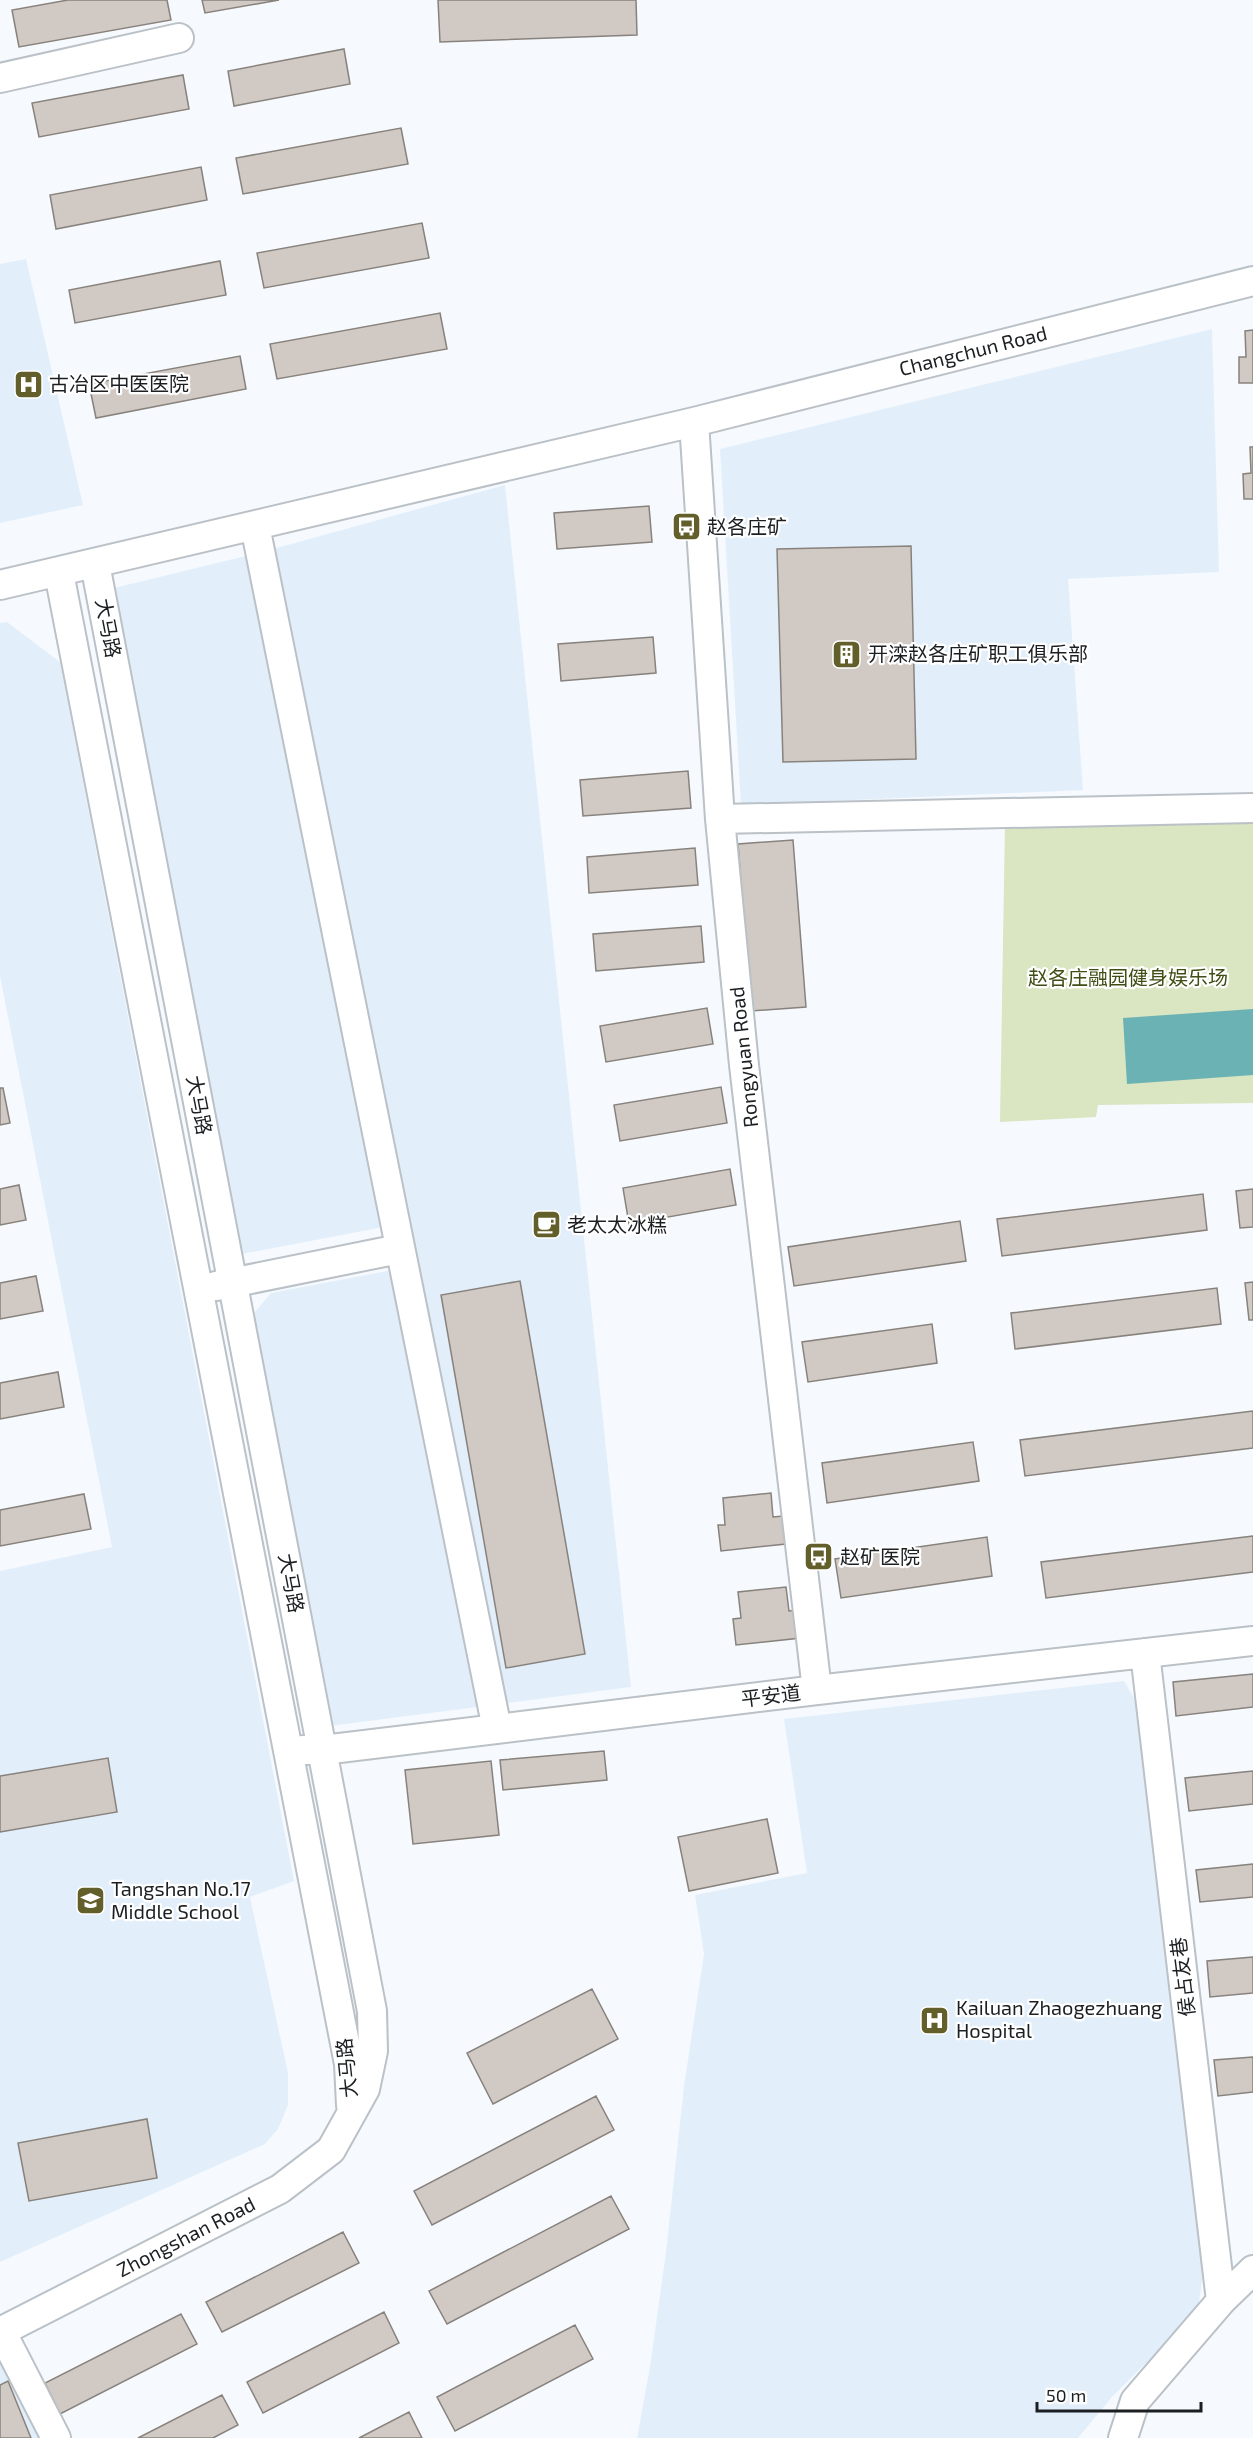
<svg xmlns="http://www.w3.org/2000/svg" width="1253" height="2438" font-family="'Exo 2','Noto Sans SC',sans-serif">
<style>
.built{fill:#e2effb}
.green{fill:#dae5c1}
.water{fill:#6bb2b4}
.building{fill:#d0c9c4;stroke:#88827d;stroke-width:1.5}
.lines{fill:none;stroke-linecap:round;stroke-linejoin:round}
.minor-casing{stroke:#bac1c7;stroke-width:32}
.minor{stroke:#fff;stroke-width:28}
.labels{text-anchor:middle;stroke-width:4.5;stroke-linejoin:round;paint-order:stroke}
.street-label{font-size:20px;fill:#1c1f21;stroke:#fff}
.poi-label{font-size:20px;fill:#1c1f21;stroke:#fff;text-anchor:start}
.park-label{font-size:20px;fill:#404d14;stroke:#fff}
</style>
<rect width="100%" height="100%" fill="#f6fafe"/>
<path class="built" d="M26,259L83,505L0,523V264Z
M1212,329L1219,572L1068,579L1083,790L741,805L720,449Z
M505,485L631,1687L330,1726L250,1318L271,1293L403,1268L394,1225L242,1254L114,588L262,552Z
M7,622L60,662L294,1881L250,1897L288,2073V2105L278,2129L265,2144L0,2262V1571L112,1547L0,976V623Z
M1124,1681L1137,1703L1205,2257L1198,2311L1112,2397L1078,2438H637L650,2367L666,2252L684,2086L704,1954L695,1895L807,1873L784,1719Z
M0,2355L45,2438H0Z"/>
<path class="green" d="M1005,822H1253V1103L1098,1105L1096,1117L1000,1122Z"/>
<path class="water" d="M1253,1009V1075L1127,1084L1123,1018Z"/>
<path class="building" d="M68,0H167L171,20L19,47L12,10Z
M202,0H279L205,13Z
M438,0H636L637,35L440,42Z
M344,49L350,84L234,106L228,71Z
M183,75L189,109L39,137L32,103Z
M401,128L408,164L243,194L236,158Z
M201,167L207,200L56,229L50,195Z
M422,223L429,258L264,288L257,253Z
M220,261L226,295L75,323L69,290Z
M440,313L447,349L277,379L270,344Z
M1253,330V383H1239V357H1246L1245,331Z
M240,356L246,389L96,418L89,384Z
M1250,447H1253V499H1244L1243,474L1251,473Z
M649,506L652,542L557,549L554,513Z
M911,546L916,759L783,762L777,549Z
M653,637L656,673L561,681L558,644Z
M688,771L691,808L583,816L580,780Z
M793,840L806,1007L751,1011L738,844Z
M695,848L698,885L589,893L587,857Z
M701,926L704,962L596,971L593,934Z
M707,1008L713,1044L606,1062L600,1026Z
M721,1087L727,1123L620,1141L614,1105Z
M0,1088H3L10,1123L0,1125Z
M730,1169L736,1205L629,1224L623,1188Z
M19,1185L26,1220L0,1225V1189Z
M1253,1189V1227L1240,1228L1236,1191Z
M1203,1194L1207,1230L1002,1256L997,1219Z
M960,1221L966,1261L794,1286L788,1247Z
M36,1276L43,1311L0,1319V1283Z
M520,1281L585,1654L506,1668L441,1295Z
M1253,1282V1320H1249L1245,1283Z
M1217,1288L1221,1324L1015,1349L1011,1313Z
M932,1324L937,1363L808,1382L802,1342Z
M58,1372L64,1407L0,1419V1383Z
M1253,1411V1448L1025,1476L1020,1440Z
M973,1442L979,1481L827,1503L822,1463Z
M771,1493L773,1517L783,1516L786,1544L721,1551L718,1525H725L723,1498Z
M84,1494L91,1529L0,1546V1510Z
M1253,1536V1572L1046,1598L1041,1562Z
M987,1537L992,1576L841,1598L835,1559Z
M786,1587L789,1611L798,1610L801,1638L736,1645L733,1619L741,1618L738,1592Z
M1253,1674V1707L1176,1716L1173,1682Z
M604,1751L607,1780L503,1790L500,1760Z
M108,1758L117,1812L0,1832V1776Z
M491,1761L499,1835L413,1844L405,1770Z
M1253,1771V1804L1189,1811L1185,1778Z
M767,1819L778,1873L689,1891L678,1837Z
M1253,1864V1897L1200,1902L1196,1870Z
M1253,1957V1993L1210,1997L1207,1961Z
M592,1989L618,2039L493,2104L467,2053Z
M1253,2057V2092L1218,2096L1214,2060Z
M596,2096L614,2130L432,2225L414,2191Z
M147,2119L157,2178L29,2201L18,2143Z
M611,2196L629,2229L447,2324L429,2291Z
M343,2232L359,2263L222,2332L206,2302Z
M384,2312L399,2343L263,2413L247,2382Z
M181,2314L197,2344L60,2414L45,2383Z
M575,2325L593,2359L455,2431L437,2397Z
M8,2381L31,2438H0V2385Z
M222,2395L238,2425L213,2438H138Z
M409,2412L422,2438H359Z"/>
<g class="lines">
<defs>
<path id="minor" d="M0,78L179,38
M694,422L720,819L744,1065L817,1690
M255,526L497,1729
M59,573L349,2064L351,2105
M0,585L694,422L1253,281
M720,819L1253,808
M216,1286L399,1249
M1145,1653L1221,2301
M303,1750H323L817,1690L1253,1641
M1,2331L56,2438
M0,2332L280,2189L331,2150L365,2089L373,2051L372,2011L95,564
M1123,2438L1135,2401L1221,2301L1253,2270"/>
</defs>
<use href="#minor" class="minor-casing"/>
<use href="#minor" class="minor"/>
</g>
<defs>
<symbol id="hospital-square" viewBox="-11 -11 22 22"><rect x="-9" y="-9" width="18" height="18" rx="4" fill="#635f2b" stroke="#fff"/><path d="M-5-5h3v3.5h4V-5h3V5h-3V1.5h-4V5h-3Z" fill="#fff"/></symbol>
<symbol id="bus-square" viewBox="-11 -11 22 22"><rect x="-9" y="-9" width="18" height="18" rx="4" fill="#635f2b" stroke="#fff"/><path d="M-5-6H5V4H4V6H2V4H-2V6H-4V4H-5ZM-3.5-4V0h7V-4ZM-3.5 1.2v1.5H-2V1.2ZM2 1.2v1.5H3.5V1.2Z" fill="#fff"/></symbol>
<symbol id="building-square" viewBox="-11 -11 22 22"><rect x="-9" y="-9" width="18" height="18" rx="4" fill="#635f2b" stroke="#fff"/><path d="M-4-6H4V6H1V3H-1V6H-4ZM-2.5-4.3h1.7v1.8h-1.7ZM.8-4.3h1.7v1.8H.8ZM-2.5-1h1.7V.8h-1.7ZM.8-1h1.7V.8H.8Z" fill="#fff"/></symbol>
<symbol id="cafe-square" viewBox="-11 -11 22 22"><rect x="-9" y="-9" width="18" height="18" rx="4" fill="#635f2b" stroke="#fff"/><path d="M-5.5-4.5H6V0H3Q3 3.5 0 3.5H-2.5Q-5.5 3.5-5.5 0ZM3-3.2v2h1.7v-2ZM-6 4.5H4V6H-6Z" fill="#fff"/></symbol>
<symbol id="school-square" viewBox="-11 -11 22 22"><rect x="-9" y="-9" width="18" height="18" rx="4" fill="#635f2b" stroke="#fff"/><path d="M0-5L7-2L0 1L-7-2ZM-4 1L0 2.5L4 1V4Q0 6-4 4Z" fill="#fff"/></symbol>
</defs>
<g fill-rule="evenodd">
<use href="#hospital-square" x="12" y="368" width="33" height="33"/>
<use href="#bus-square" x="670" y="510" width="33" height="33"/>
<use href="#building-square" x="830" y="638" width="33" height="33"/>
<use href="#cafe-square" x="530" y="1208" width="33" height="33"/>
<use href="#bus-square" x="802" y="1540" width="33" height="33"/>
<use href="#school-square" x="74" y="1884" width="33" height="33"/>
<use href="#hospital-square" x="918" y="2004" width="33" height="33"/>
</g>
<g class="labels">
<g class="street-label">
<text transform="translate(973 351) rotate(-14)" y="7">Changchun Road</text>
<text transform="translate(108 628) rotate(79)" y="7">大马路</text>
<text transform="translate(744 1057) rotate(-96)" y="7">Rongyuan Road</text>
<text transform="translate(199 1105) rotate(79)" y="7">大马路</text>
<text transform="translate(291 1583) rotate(79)" y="7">大马路</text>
<text transform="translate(771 1696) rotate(-7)" y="7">平安道</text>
<text transform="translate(1183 1977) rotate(-97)" y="7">侯占友巷</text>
<text transform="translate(347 2068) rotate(-96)" y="7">大马路</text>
<text transform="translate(186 2237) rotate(-27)" y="7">Zhongshan Road</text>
</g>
<g class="poi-label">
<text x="49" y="391">古冶区中医医院</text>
<text x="707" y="534">赵各庄矿</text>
<text x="868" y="661">开滦赵各庄矿职工俱乐部</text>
<text x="567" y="1232">老太太冰糕</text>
<text x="840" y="1564">赵矿医院</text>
<text x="111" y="1896">Tangshan No.17<tspan x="111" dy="23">Middle School</tspan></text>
<text x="956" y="2015">Kailuan Zhaogezhuang<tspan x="956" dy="23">Hospital</tspan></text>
</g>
<g class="park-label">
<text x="1128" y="985">赵各庄融园健身娱乐场</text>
</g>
</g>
<path d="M1037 2402v9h164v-9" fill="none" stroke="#1c1f21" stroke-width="3"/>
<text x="1046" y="2402" font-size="18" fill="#1c1f21" stroke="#ffffff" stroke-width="4.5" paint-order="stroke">50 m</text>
</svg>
